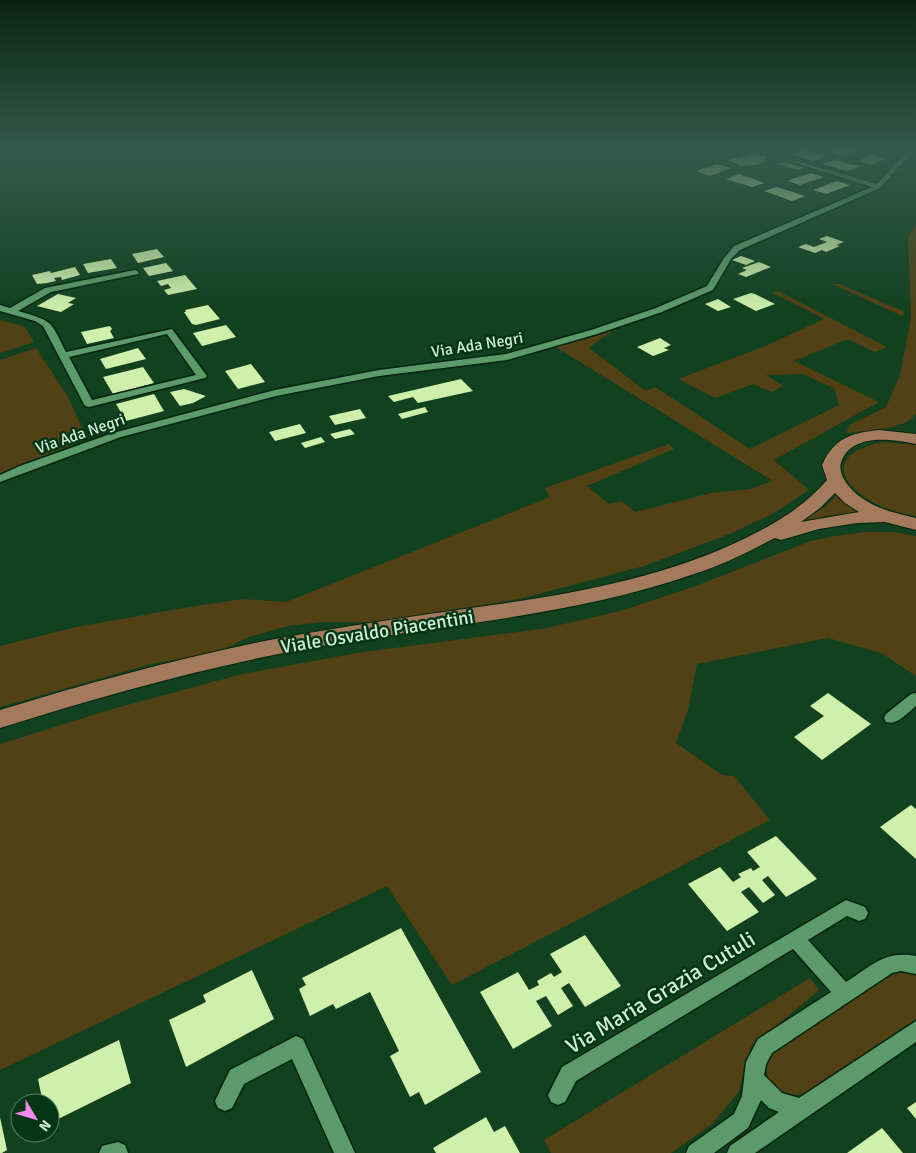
<svg xmlns="http://www.w3.org/2000/svg" width="916" height="1153" font-family="Signika,sans-serif">
<style>
.green{fill:#514115}
.building{fill:#cef0ab}
.lines{fill:none;stroke-linecap:round;stroke-linejoin:round}
.street-casing{stroke:#04250e;stroke-width:3}
.primary-casing{stroke:#04250e;stroke-width:2}
.street{fill:#5d9a69;fill-rule:evenodd}
.primary{fill:#a47a5d;fill-rule:evenodd}
.labels{text-anchor:middle;stroke-width:5;stroke-linejoin:round;paint-order:stroke}
.far-street-label{font-size:16px;fill:#cfeed3;stroke:#043615}
.street-label{font-size:19px;fill:#cfeed3;stroke:#043615}
.near-street-label{font-size:22px;fill:#cfeed3;stroke:#043615}
</style>
<rect width="100%" height="100%" fill="#12411f"/>
<path class="green" d="M916,224V414C903,431 866,430 846,433L851,424L886,407L900,375L911,317L908,237Z
M832,284H840L905,312L902,316Z
M778,291L887,347L875,352L848,339L794,361L879,402L774,460L809,490L772,514L727,535L644,566L519,599L374,622H323L288,626L249,637L217,652L151,664L0,707V646L76,627L195,606L243,599L286,602L550,497L545,488L669,444L674,449L587,486L609,504L622,501L635,512L711,493L750,489L773,481L551,344L626,321L589,348L646,391L655,387L750,449L839,405L835,389L803,374L766,375L783,386L772,392L753,384L715,398L678,379L768,345L824,319L771,292Z
M0,320L25,327L34,342L0,353Z
M36,348L68,397L87,439L0,473V360Z
M884,442L916,445V516C897,513 878,507 862,495C825,468 850,447 884,442Z
M837,495L863,512L826,516L793,525L825,507Z
M866,532H892L916,536V676L881,653L828,638L697,664L688,710L676,743L722,775L734,776L770,820L452,985L387,886L0,1070V744L109,710L242,674L363,652L542,629L620,611L693,587L811,541L835,536Z
M902,970L916,974V1019L805,1094C774,1100 759,1080 771,1052L889,976Z
M810,978L819,990L751,1047L738,1093L712,1124L671,1153H551L544,1140Z"/>
<path class="building" d="M802,150H807L827,156L813,161L790,154Z
M837,150H860L842,156L830,152Z
M749,153L768,157L764,162L756,165L741,166L729,160L746,156Z
M870,154L884,159L873,165L859,161Z
M837,159L848,164L861,166L847,171L823,164Z
M784,162L804,168L798,170L778,164Z
M717,164L731,168L710,176L696,171Z
M811,173L824,177L800,185L787,181Z
M739,174L765,183L752,187L726,179Z
M837,181L850,185L826,194L813,190Z
M777,187L805,196L792,201L764,191Z
M827,236L844,242L836,245L840,246L826,252L822,250L815,253L798,247L806,244L814,247L827,242L819,239Z
M157,249L164,257L138,263L132,254Z
M741,256L755,261L746,265L732,260Z
M111,259L117,268L88,273L83,264Z
M759,262L771,267L746,277L738,274L747,270L742,268Z
M166,263L173,271L149,276L143,268Z
M75,267L80,275L62,280L61,277L54,278L56,281L47,283L37,284L32,275L50,271L51,273Z
M185,275L197,289L168,295L164,290L171,288L168,284L161,286L157,281Z
M751,293L755,294L775,304L756,311L733,299Z
M58,294L76,298L68,303L74,304L61,312L37,306Z
M718,299L731,307L718,311L705,304Z
M208,305L220,319L196,325L192,324L184,312H186L185,310Z
M226,325L236,337L202,346L193,333Z
M110,326L112,329L110,331L114,338L87,344L81,332Z
M660,338L671,345L664,348L669,350L653,356L637,347Z
M138,348L146,359L106,369L100,359Z
M251,364L265,382L238,389L225,371Z
M143,367L154,383L113,394L103,377Z
M461,379L473,391L418,403L413,397L394,402L388,396Z
M184,389L206,396L193,403L180,406L170,392Z
M154,394L164,411L126,421L116,404Z
M425,407L428,412L402,419L398,414Z
M360,409L366,418L335,425L329,416Z
M300,424L306,433L275,441L269,432Z
M350,429L355,434L335,439L330,434Z
M321,437L325,442L305,448L301,443Z
M828,693L871,724L822,760L794,737L824,716L810,706Z
M911,805L916,809V859L880,827Z
M776,836L817,879L786,897L768,876L762,880L775,895L763,903L749,887L741,892L759,912L727,931L688,884L720,867L733,882L741,877L738,874L751,868L753,871L760,867L747,852Z
M401,928L481,1072L425,1105L419,1092L410,1097L390,1056L399,1051L370,992L336,1009L333,1004L310,1016L299,989L306,985L302,978Z
M585,935L621,986L585,1007L569,983L561,988L573,1006L558,1015L546,996L536,1001L552,1026L513,1049L480,992L518,972L529,990L539,985L537,981L551,973L554,977L562,972L550,954Z
M252,970L274,1019L186,1067L169,1020L206,1002L203,995Z
M119,1040L131,1083L50,1123V1103H43L38,1079Z
M916,1102V1119L907,1108Z
M0,1117L7,1150L2,1153H0Z
M486,1117L494,1132L505,1126L520,1153H436L433,1148Z
M882,1128L903,1153H847Z"/>
<g class="lines">
<defs>
<path id="street" d="M908,150H915L880,188L740,250L731,259L713,290L662,312L597,334L507,360L379,376L276,396L121,437L0,482V475L20,466L113,433L275,390L379,370L506,354L591,330L656,308L707,286L724,258L734,246L872,187L783,159V157L877,184Z
M135,270L139,272L138,274L51,292L18,311C53,321 50,320 66,352L172,329L207,376L205,378L89,407L85,406L43,326L35,321L0,311V305L10,308L45,288ZM167,334L196,375L92,400L69,357Z
M916,693V706C907,713 897,726 886,722L884,718L886,714L911,694Z
M846,900L865,907L868,913L865,919L859,921L847,916L808,940L846,982C871,966 885,950 916,956V974L901,971L892,973L772,1053L766,1064L764,1075L782,1093L799,1098L916,1021V1042L755,1153H727L730,1146L779,1112L769,1108L761,1100L748,1128L714,1153H686L689,1146L734,1114L742,1096L746,1062L758,1039L831,992L793,949L576,1081L565,1102L558,1105L551,1102L548,1095L562,1067Z
M296,1036L303,1039L355,1153H334L292,1059L244,1084L232,1108L225,1111L218,1108L215,1101L230,1070Z
M118,1142L125,1145L128,1153H99L102,1146Z"/>
<path id="primary" d="M879,430L916,434V444C894,439 853,433 842,460C838,468 842,478 848,485C863,505 892,513 916,518V530L885,522L857,523L819,529L781,540L775,538C748,552 722,565 694,574C576,615 450,624 327,645C216,664 108,694 0,728V710C89,683 179,658 270,640C323,630 376,622 429,614C537,599 647,586 746,538C776,523 805,506 827,480L822,465C834,438 851,433 879,430ZM835,493L845,503L859,512L801,522L820,508Z"/>
</defs>
<use href="#street" class="street-casing"/>
<use href="#primary" class="primary-casing"/>
<use href="#street" class="street"/>
<use href="#primary" class="primary"/>
</g>
<linearGradient id="sky" x2="0" y2="1"><stop stop-color="#0a2411"/><stop offset="0.48" stop-color="#335a4d"/><stop offset="1" stop-color="#335a4d" stop-opacity="0"/></linearGradient>
<rect width="916" height="311" fill="url(#sky)"/>
<g class="labels">
<g class="far-street-label">
<text transform="translate(477 344) rotate(-9)" y="6">Via Ada Negri</text>
<text transform="translate(80 433) rotate(-19)" y="6">Via Ada Negri</text>
</g>
<g class="street-label">
<text transform="translate(377 631) rotate(-9)" y="7">Viale Osvaldo Piacentini</text>
</g>
<g class="near-street-label">
<text transform="translate(660 992) rotate(-31)" y="8">Via Maria Grazia Cutuli</text>
</g>
</g>
<g transform="translate(35 1118) rotate(128)"><circle r="24" fill="#043615" stroke="#558061"/>
<path d="M0-4L9 19L0 12L-9 19Z" fill="#f589ee"/>
<text y="-8" font-size="14" font-weight="bold" text-anchor="middle" fill="#cfeed3">N</text>
</g>
</svg>
